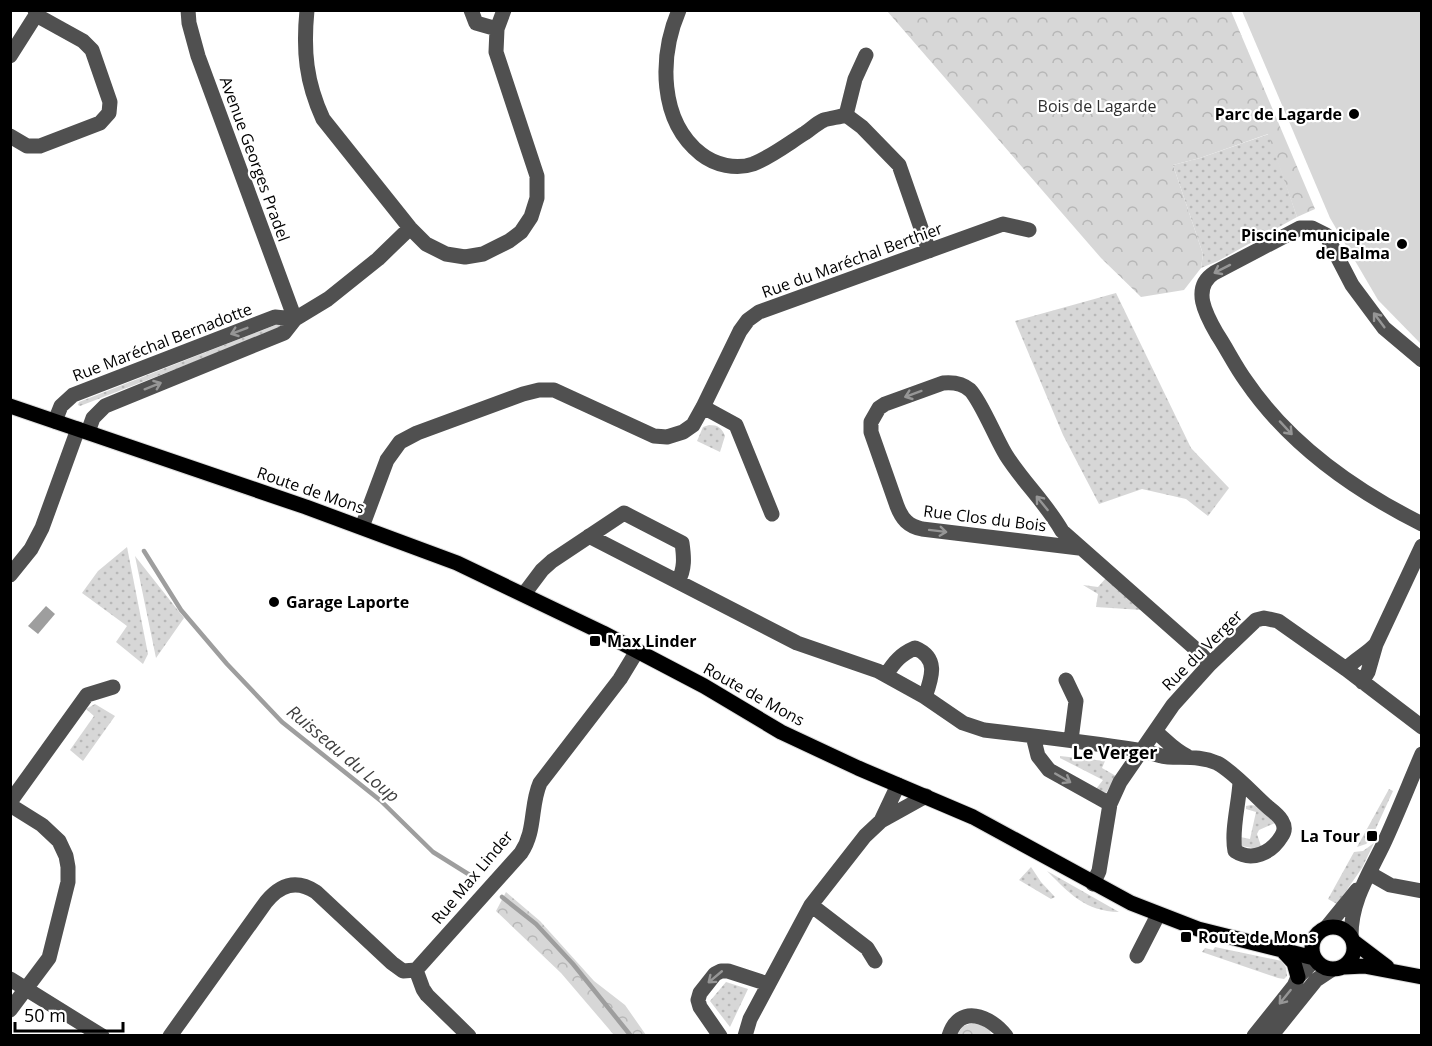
<svg xmlns="http://www.w3.org/2000/svg" width="1432" height="1046" font-family="'Open Sans',sans-serif">
<style>
.grass{fill:url(#grass-dots)}
.forest{fill:url(#forest-crowns)}
.pitch{fill:#d7d7d7}
.water{fill:#9e9e9e}
.lines{fill:none;stroke-linecap:round;stroke-linejoin:round}
.stream{stroke:#9e9e9e;stroke-width:4.5}
.major-casing{stroke:#dbdbdb;stroke-width:17}
.minor{stroke:#505050;stroke-width:15}
.major{stroke:#000;stroke-width:15}
.oneway{stroke:#969696}
.poi-dot{fill:#000;stroke:#fff;stroke-width:2}
.labels{text-anchor:middle;stroke-width:4.5;stroke-linejoin:round;paint-order:stroke}
.park-label{font-size:16px;fill:#2e2e2e;stroke:#fff}
.poi-label{font-size:16px;font-weight:bold;fill:#000;stroke:#fff;text-anchor:end}
.street-label{font-size:16px;fill:#000;stroke:#fff}
.neighbourhood-label{font-size:18px;font-weight:bold;fill:#000;stroke:#fff}
.water-label{font-size:18px;font-style:italic;fill:#3f3f3f;stroke:#fff}
</style>
<defs>
<pattern id="grass-dots" width="8" height="8" patternUnits="userSpaceOnUse" patternTransform="scale(1.5)"><rect width="8" height="8" fill="#d7d7d7"/><path d="M2 2h.1M6 6h.1" fill="none" stroke="#b7b7b7" stroke-width="1.8" stroke-linecap="round"/></pattern>
<pattern id="forest-crowns" width="20" height="18" patternUnits="userSpaceOnUse" patternTransform="scale(1.5)"><rect width="20" height="18" fill="#d7d7d7"/><path d="M2 6a3 3 0 1 1 6 0M12 15a3 3 0 1 1 6 0" fill="none" stroke="#b7b7b7"/></pattern>
</defs>
<rect width="100%" height="100%" fill="#fff"/>
<path class="grass" d="M1269,134L1297,217L1218,261L1201,268L1203,254L1173,165L1200,158Z
M1116,293L1191,448L1229,488L1208,516L1186,499L1142,489L1099,504L1063,435L1015,321Z
M278,324L281,326L279,329L80,406L78,405L79,402Z
M709,425C718,425 722,428 725,436L720,452L697,441L703,427Z
M127,547L148,654L143,664L116,642L127,626L82,593L98,571Z
M135,556L184,618L156,658Z
M1106,578L1142,610L1096,607L1098,594L1083,585L1098,587Z
M95,704L115,716L83,761L70,750L94,716L86,709Z
M1060,756L1105,761L1102,768L1116,776L1106,793L1096,789L1103,780L1060,758Z
M1389,789L1393,791L1371,839L1366,844L1357,847Z
M1251,805L1258,806L1275,823L1259,830L1257,834L1261,846L1257,849L1242,846L1240,837L1250,839L1256,812L1246,809V806Z
M1374,843L1362,868L1337,904L1328,899L1354,852L1363,851Z
M1031,867L1041,882L1055,897L1051,899L1019,880Z
M1047,871L1119,912C1085,911 1070,894 1047,871Z
M1215,947L1282,961L1286,968L1287,976L1284,979L1278,978L1202,952L1205,948L1213,950Z
M726,982L748,989L730,1027L710,1001Z"/>
<path class="forest" d="M887,11H1231L1315,209L1297,217L1268,134L1200,158L1173,165L1203,254L1201,268L1184,290L1141,297L1101,258Z
M506,892L540,921L594,981L625,1005L646,1035H614L561,973L496,911Z
M973,1023L989,1027L991,1035L956,1036L963,1026Z"/>
<path class="pitch" d="M1242,11H1421V344L1378,300L1330,218Z"/>
<path class="water" d="M46,606L55,614L38,634L28,626Z"/>
<g class="lines">
<path class="stream" d="M144,551L181,610L227,664L282,722L381,801L433,852L473,877
M502,897L536,924L573,964L631,1036"/>
<defs>
<path id="major" d="M10,406L306,507L457,563L603,633L704,686L781,732L858,768L973,817L1131,903L1198,929L1314,958
M1312 948a21 21 0 1 1 42 0a21 21 0 1 1-42 0Z
M1354,942L1387,967
M1281,949L1294,963L1298,977
M1344,967L1364,966L1422,977"/>
</defs>
<use href="#major" class="major-casing"/>
<path class="minor" d="M188,10L189,23L198,56L295,319
M307,10C303,51 306,82 323,119L410,228L426,244L446,254L465,257L483,254L509,241L521,232L531,217L537,198V176L496,52L497,29L504,10
M471,10L476,23L497,29
M679,10C659,57 659,121 701,154C715,165 736,170 753,164C771,157 789,143 805,133C811,129 817,123 824,120C831,118 839,117 846,115L862,127L899,165L929,251
M10,56L36,15L35,10
M846,115L855,79L866,55
M10,136L27,146H40L100,123L109,113L110,102L92,50L83,41L36,15
M1422,360L1384,328L1352,285L1326,235L1312,228H1300L1214,273C1191,288 1206,315 1217,334C1227,349 1235,366 1246,381C1289,444 1354,490 1422,524
M703,407L736,425L772,514
M55,421L61,406L73,395L275,317L295,319
M88,432L93,418L105,406L284,333L295,319L328,299L378,259L410,228
M362,527L387,460L400,442L417,433L523,394L539,390H554L654,436L667,437L683,432L693,425L703,407L740,331L748,320L759,312L1003,224L1029,230
M589,536L797,643L878,671L925,697L963,723L984,730C1035,736 1086,742 1137,750C1148,751 1157,756 1168,757C1185,758 1201,756 1217,763C1233,771 1255,796 1269,808C1278,815 1290,825 1281,837C1271,853 1252,862 1235,851C1231,831 1239,803 1240,782
M1079,548L922,529C908,526 902,519 897,506L871,432V422L879,408L885,404L943,383C953,382 962,383 970,390C981,401 996,439 1006,455C1023,482 1046,503 1062,531L1199,652L1210,664
M10,575L31,549L42,528L78,429
M524,594L542,570L552,561L624,513L682,543C684,557 685,569 678,581
M1346,669C1355,659 1367,654 1376,644
M886,675C894,662 901,654 915,648C939,658 932,677 925,697
M1066,680L1076,701L1071,740
M1362,682L1368,672L1376,644L1422,546
M1156,732C1167,741 1174,750 1187,756
M1033,736L1038,756L1049,770L1110,804
M10,802L87,695L113,687
M10,805L42,825L59,841L66,856L68,867V882L49,958L10,1010
M881,821L898,785
M1369,873L1390,885L1422,891
M1093,884L1099,871L1110,804L1120,782L1173,705L1210,664L1256,620L1264,618L1278,621L1346,669L1422,727
M811,905L867,948L875,961
M1326,928L1357,890
M1351,936C1351,901 1369,874 1383,845C1397,815 1409,784 1422,754
M1137,956L1158,915
M416,970L521,853C536,831 530,806 540,783L620,679L637,651
M10,979L102,1036
M170,1036L266,902C280,885 296,879 316,892L392,963L403,971L416,970L423,989L427,995L469,1036
M720,1036L700,1007L698,1000L700,993L715,974L721,971H728L768,984
M745,1036L750,1019L811,905L865,836L881,821L926,796
M949,1036C959,1003 991,1016 1006,1036
M1254,1036L1294,986L1298,977L1315,960
M1271,1036L1316,980L1331,970"/>
<use href="#major" class="major"/>
</g>
<defs><path id="oneway-shaft" d="M-6 0H5M1.5-3L5.5 0L1.5 3" fill="none" stroke-width="1.6" stroke-linecap="round" stroke-linejoin="round" transform="scale(1.5)"/></defs>
<g class="oneway">
<use href="#oneway-shaft" transform="translate(1222 269) rotate(153)"/>
<use href="#oneway-shaft" transform="translate(1379 320) rotate(-127)"/>
<use href="#oneway-shaft" transform="translate(239 331) rotate(159)"/>
<use href="#oneway-shaft" transform="translate(153 386) rotate(-22)"/>
<use href="#oneway-shaft" transform="translate(913 394) rotate(160)"/>
<use href="#oneway-shaft" transform="translate(1286 428) rotate(47)"/>
<use href="#oneway-shaft" transform="translate(1042 503) rotate(-129)"/>
<use href="#oneway-shaft" transform="translate(938 531) rotate(7)"/>
<use href="#oneway-shaft" transform="translate(1063 778) rotate(30)"/>
<use href="#oneway-shaft" transform="translate(715 977) rotate(140)"/>
<use href="#oneway-shaft" transform="translate(1285 997) rotate(129)"/>
</g>
<g class="poi-dot">
<circle cx="1354" cy="114" r="6"/>
<circle cx="1402" cy="244" r="6"/>
<circle cx="274" cy="602" r="6"/>
<rect x="589" y="635" width="12" height="12" rx="3"/>
<rect x="1366" y="830" width="12" height="12" rx="3"/>
<rect x="1180" y="931" width="12" height="12" rx="3"/>
</g>
<g class="labels">
<g class="park-label">
<text x="1097" y="112">Bois de Lagarde</text>
</g>
<g class="poi-label">
<text x="1342" y="120">Parc de Lagarde</text>
<text x="1390" y="241">Piscine municipale<tspan x="1390" dy="18">de Balma</tspan></text>
<text x="286" y="608" text-anchor="start">Garage Laporte</text>
<text x="607" y="647" text-anchor="start">Max Linder</text>
<text x="1360" y="842">La Tour</text>
<text x="1198" y="943" text-anchor="start">Route de Mons</text>
</g>
<g class="street-label">
<text transform="translate(255 159) rotate(70)" y="6">Avenue Georges Pradel</text>
<text transform="translate(852 260) rotate(-20)" y="6">Rue du Maréchal Berthier</text>
<text transform="translate(162 342) rotate(-21)" y="6">Rue Maréchal Bernadotte</text>
<text transform="translate(311 490) rotate(19)" y="6">Route de Mons</text>
<text transform="translate(985 518) rotate(7)" y="6">Rue Clos du Bois</text>
<text transform="translate(1202 650) rotate(-45)" y="6">Rue du Verger</text>
<text transform="translate(754 694) rotate(29)" y="6">Route de Mons</text>
<text transform="translate(472 877) rotate(-50)" y="6">Rue Max Linder</text>
</g>
<g class="neighbourhood-label">
<text x="1115" y="759">Le Verger</text>
</g>
<g class="water-label">
<text transform="translate(343 754) rotate(40)" y="6">Ruisseau du Loup</text>
</g>
</g>
<rect width="1432" height="1046" fill="none" stroke="#000000" stroke-width="24"/>
<path d="M15 1022v9h108v-9" fill="none" stroke="#000000" stroke-width="3"/>
<text x="24" y="1022" font-size="18" fill="#000000" stroke="#ffffff" stroke-width="4.5" paint-order="stroke">50 m</text>
</svg>
